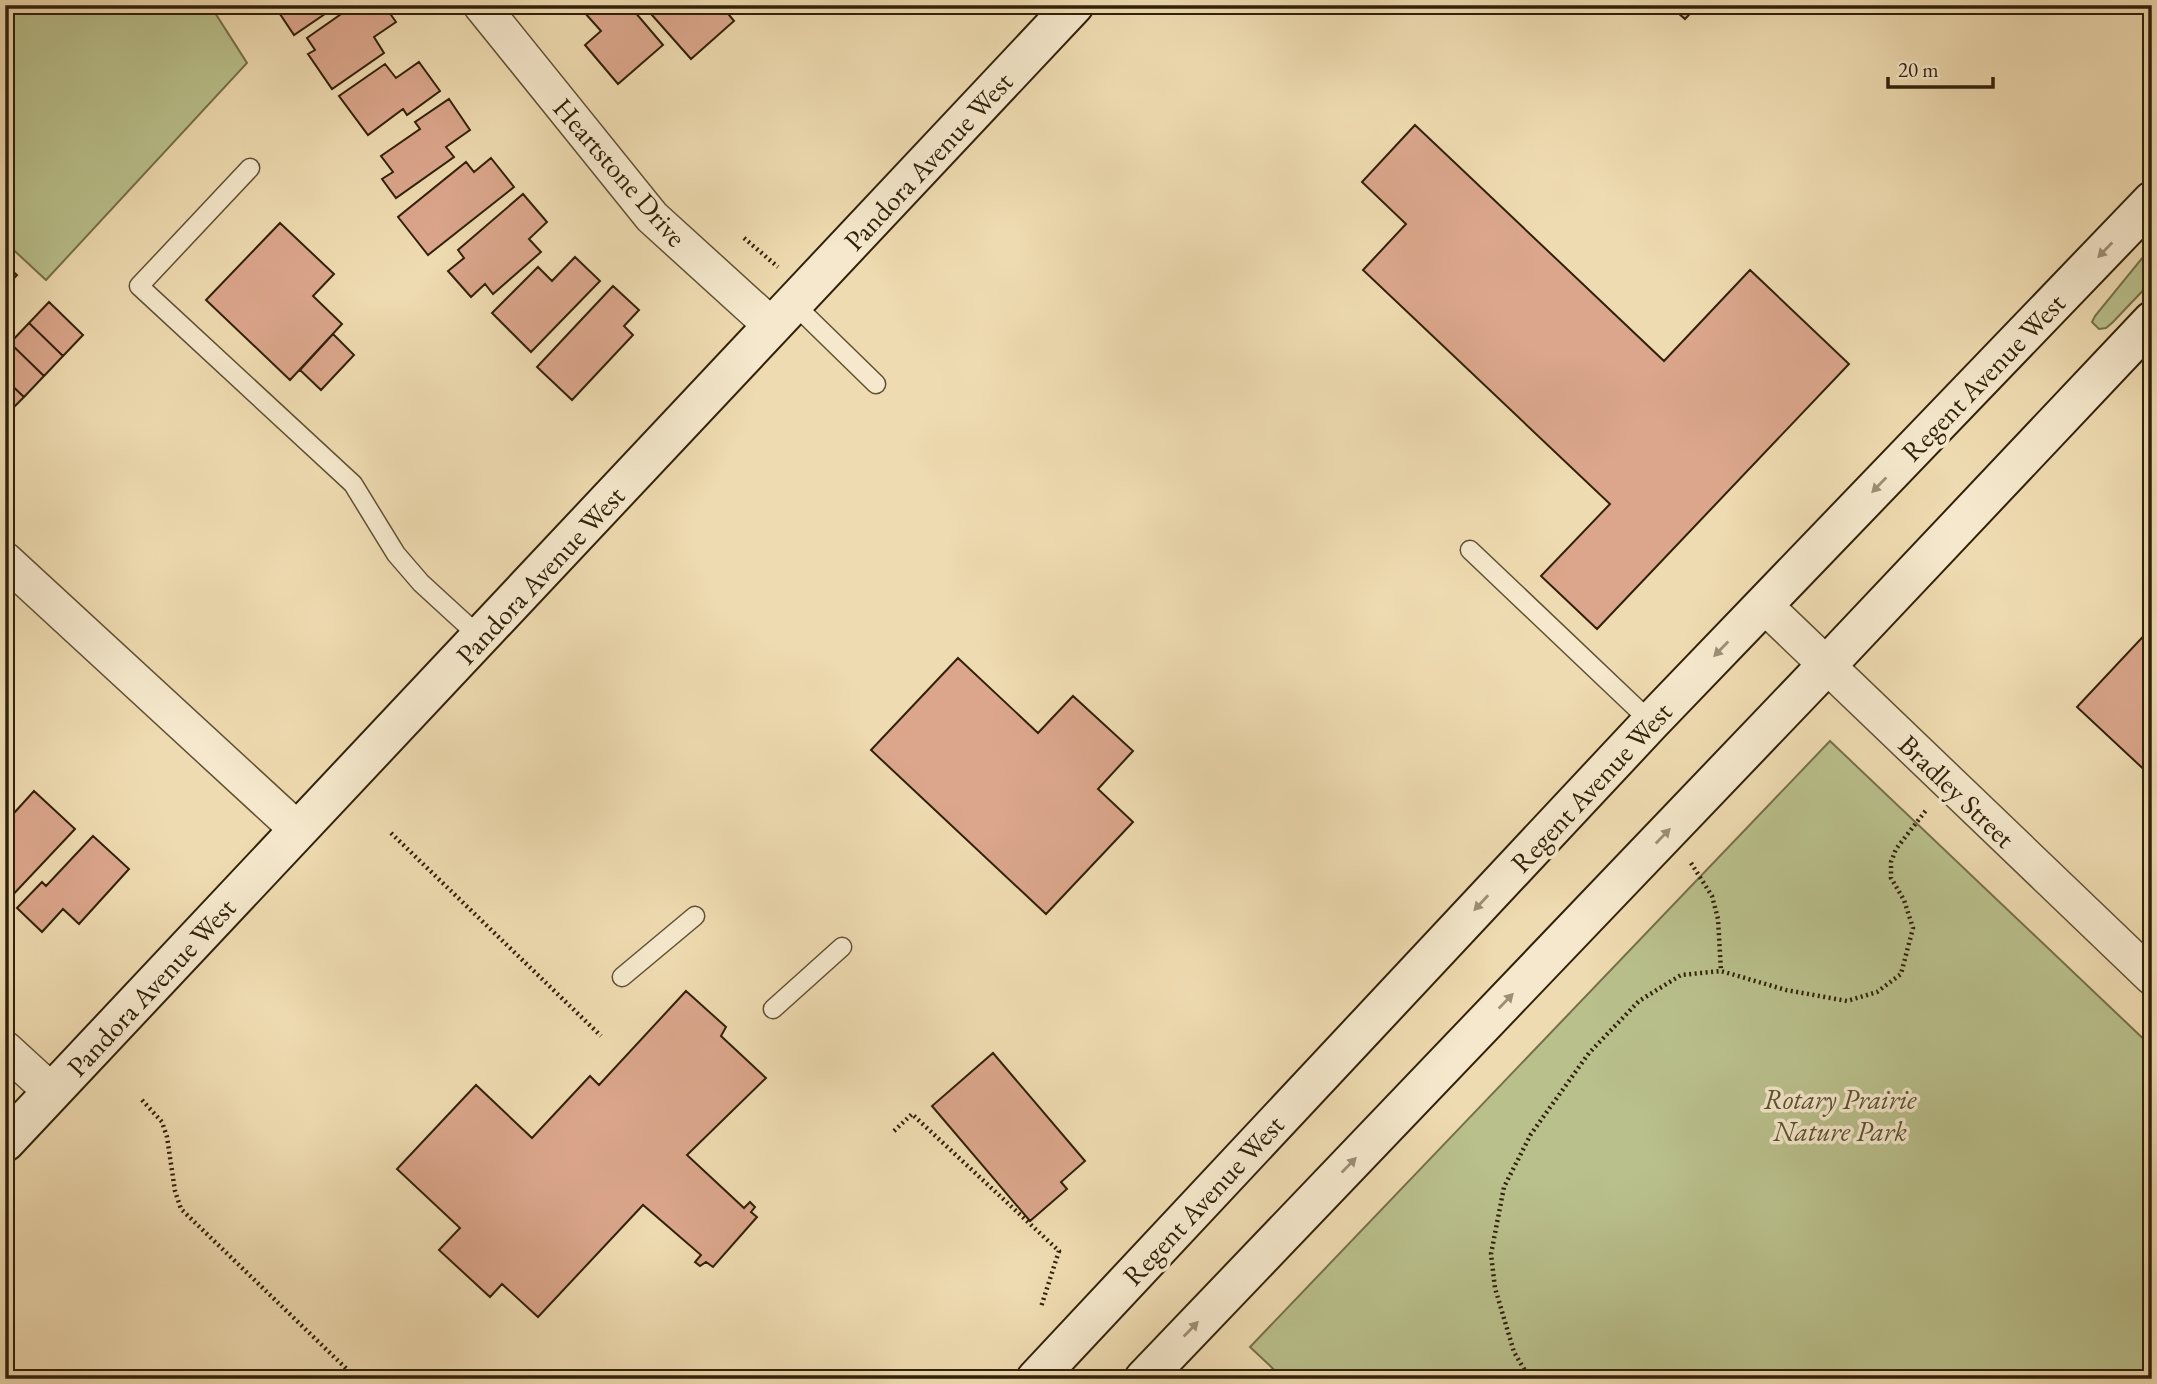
<svg xmlns="http://www.w3.org/2000/svg" width="2157" height="1384" font-family="'EB Garamond',serif">
<style>
.green{fill:#b9c08c;stroke:#75704b;stroke-width:2}
.building{fill:#dba68c;stroke:#31210a;stroke-width:2}
.lines{fill:none;stroke-linecap:round;stroke-linejoin:round}
.lane-casing{stroke:#605034;stroke-width:21}
.street-casing{stroke:#605034;stroke-width:38}
.secondary-casing{stroke:#31210a;stroke-width:42}
.path{stroke:#31210a;stroke-width:4.5;stroke-dasharray:2 3.5;stroke-linecap:butt}
.lane{stroke:#f5e8cc;stroke-width:18}
.street{stroke:#f5e8cc;stroke-width:35}
.secondary{stroke:#f5e8cc;stroke-width:38}
.oneway{fill:#9d8e75}
.labels{text-anchor:middle;stroke-width:7;stroke-linejoin:round;paint-order:stroke}
.street-label{font-size:28px;fill:#31210a;stroke:#f5e8cc}
.park-label{font-size:28px;font-style:italic;fill:#5a5131;stroke:#f5e8cc}
</style>
<rect width="100%" height="100%" fill="#efdbb1"/>
<filter id="stains"><feTurbulence type="fractalNoise" baseFrequency=".00286" numOctaves="4"/><feColorMatrix values="0 0 0 0 .2 0 0 0 0 .09 0 0 0 0 .02 0 0 0 .5 -.17"/></filter>
<radialGradient id="worn" r=".72"><stop offset=".6" stop-color="#630" stop-opacity="0"/><stop offset="1" stop-color="#630" stop-opacity=".3"/></radialGradient>
<path class="green" d="M5,5H210L247,63L46,280L5,242Z
M2152,246V281L2113,322L2106,328L2099,329L2092,322L2095,316Z
M1830,741L2152,1047V1379H1284L1250,1347Z"/>
<path class="building" d="M274,5H338L294,35Z
M354,5H384L396,22L374,37L384,53L332,89L308,54L315,50L307,38Z
M591,5H629L663,45L618,84L585,45L601,31L584,12Z
M664,5H721L734,21L691,59L652,15Z
M1669,5H1698L1685,19Z
M419,62L440,91L407,115L403,109L368,135L339,96L385,64L396,78Z
M449,99L470,130L446,147L454,157L396,198L382,179L393,172L381,156L420,129L415,122Z
M1415,125L1664,361L1750,270L1849,364L1597,629L1541,576L1610,504L1363,270L1406,224L1362,182Z
M491,158L514,187L428,255L398,217L466,162L474,172Z
M523,194L547,222L529,239L541,252L493,294L485,284L471,297L448,271L464,258L458,250Z
M280,223L334,274L313,296L342,324L290,380L206,300Z
M575,257L600,281L531,352L492,313L538,267L552,281Z
M5,264L17,275L5,288Z
M613,286L639,310L624,326L633,335L572,400L537,367Z
M49,302L83,335L63,356L29,323Z
M29,323L63,356L44,376L10,343Z
M333,334L354,355L321,390L300,370Z
M10,343L44,376L24,397L5,379V348Z
M5,379L24,397L5,416Z
M2152,627V777L2077,707Z
M958,658L1038,733L1073,696L1133,751L1098,789L1133,822L1046,914L871,750Z
M34,791L75,829L8,900L5,897V823Z
M93,836L129,869L79,924L63,909L42,932L17,908L42,882L46,886Z
M686,991L726,1027L721,1036L766,1078L687,1155L744,1208L750,1202L755,1207L751,1212L757,1217L713,1267L706,1262L700,1266L695,1262L701,1255L643,1205L538,1317L502,1284L490,1297L439,1250L460,1228L397,1169L476,1085L532,1138L590,1076L599,1085Z
M993,1053L1085,1161L1061,1182L1067,1189L1030,1221L932,1106Z"/>
<g class="lines">
<defs>
<path id="lane" d="M250,168L139,286L353,484L396,554L421,583L481,638
M794,304L876,384
M1470,550L1651,722
M622,977L695,916
M773,1009L842,947"/>
<path id="street" d="M481,5L652,217L773,327
M5,560L298,830
M1764,605L2152,977
M5,1049L52,1092"/>
<path id="secondary" d="M5,1142L1074,5
M1036,1379L1651,722L2152,201
M1144,1379L1826,666L2152,321"/>
</defs>
<use href="#lane" class="lane-casing"/>
<use href="#street" class="street-casing"/>
<use href="#secondary" class="secondary-casing"/>
<path class="path" d="M744,238L778,267
M391,833L601,1036
M1691,863L1712,896L1718,919L1721,971
M142,1100L162,1122L167,1137L175,1191L181,1209L357,1379
M894,1131L912,1114L1059,1251L1041,1307
M1530,1379L1514,1352L1495,1288L1491,1254L1504,1187L1531,1134L1589,1053L1639,1001L1681,975L1721,971L1786,990L1847,1001L1877,992L1901,974L1913,928L1904,900L1891,878V862L1896,849L1927,809"/>
<use href="#lane" class="lane"/>
<use href="#street" class="street"/>
<use href="#secondary" class="secondary"/>
</g>
<defs><path id="oneway-solid" d="M-6-.8H1V-3.2L6.5 0L1 3.2V.8H-6Z" transform="scale(1.75)"/></defs>
<g class="oneway">
<use href="#oneway-solid" transform="translate(2105 250) rotate(134)"/>
<use href="#oneway-solid" transform="translate(1879 485) rotate(134)"/>
<use href="#oneway-solid" transform="translate(1721 649) rotate(134)"/>
<use href="#oneway-solid" transform="translate(1663 836) rotate(-46)"/>
<use href="#oneway-solid" transform="translate(1481 903) rotate(133)"/>
<use href="#oneway-solid" transform="translate(1506 1001) rotate(-46)"/>
<use href="#oneway-solid" transform="translate(1349 1165) rotate(-46)"/>
<use href="#oneway-solid" transform="translate(1191 1329) rotate(-46)"/>
</g>
<g class="labels">
<g class="street-label">
<text transform="translate(928 161) rotate(-47)" y="10">Pandora Avenue West</text>
<text transform="translate(620 172) rotate(49)" y="10">Heartstone Drive</text>
<text transform="translate(1983 377) rotate(-46)" y="10">Regent Avenue West</text>
<text transform="translate(540 575) rotate(-47)" y="10">Pandora Avenue West</text>
<text transform="translate(1591 787) rotate(-47)" y="10">Regent Avenue West</text>
<text transform="translate(1957 791) rotate(44)" y="10">Bradley Street</text>
<text transform="translate(151 987) rotate(-47)" y="10">Pandora Avenue West</text>
<text transform="translate(1203 1200) rotate(-47)" y="10">Regent Avenue West</text>
</g>
<g class="park-label">
<text x="1840" y="1109">Rotary Prairie<tspan x="1840" dy="32">Nature Park</tspan></text>
</g>
</g>
<rect width="2157" height="1384" fill="none" stroke="#efdbb1" stroke-width="28"/>
<rect x="7" y="7" width="2143" height="1370" fill="none" stroke="#31210a" stroke-width="3.5"/>
<rect x="14" y="14" width="2129" height="1356" fill="none" stroke="#31210a" stroke-width="2"/>
<path d="M1888 77v10h105v-10" fill="none" stroke="#31210a" stroke-width="3.5"/>
<text x="1898" y="77" font-size="21" fill="#31210a" stroke="#f5e8cc" stroke-width="5" paint-order="stroke">20 m</text>
<rect width="100%" height="100%" filter="url(#stains)"/>
<rect width="100%" height="100%" fill="url(#worn)"/>
</svg>
